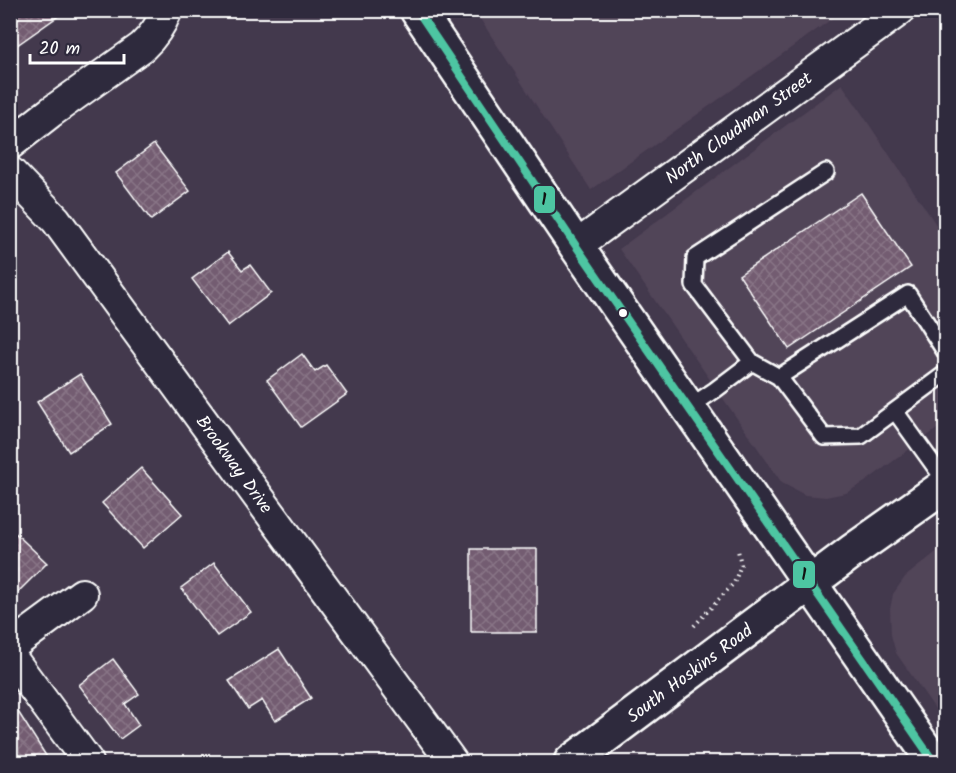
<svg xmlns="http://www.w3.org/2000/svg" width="956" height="773" font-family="Kalam,sans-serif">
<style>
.built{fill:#514458}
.building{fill:url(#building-cross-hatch);stroke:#fff;stroke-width:1.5}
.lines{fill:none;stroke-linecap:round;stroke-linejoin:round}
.service-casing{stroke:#fff;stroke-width:20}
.minor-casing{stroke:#fff;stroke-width:34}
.tertiary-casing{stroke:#fff;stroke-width:38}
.path{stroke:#fff;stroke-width:4;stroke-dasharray:1.5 4.5;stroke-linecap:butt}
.service{stroke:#2f2a3d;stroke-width:15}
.minor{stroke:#2f2a3d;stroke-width:30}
.tertiary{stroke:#2f2a3d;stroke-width:33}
.bus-1-casing{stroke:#2f2a3d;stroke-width:12}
.bus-1{stroke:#4dc5a2;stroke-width:8}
.bus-dot{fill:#fff;stroke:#2f2a3d;stroke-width:2}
.labels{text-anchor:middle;stroke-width:5;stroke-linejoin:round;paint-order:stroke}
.street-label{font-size:18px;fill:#fff;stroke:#2f2a3d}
.line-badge{stroke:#2f2a3d;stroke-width:2}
.pale-badge-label{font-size:16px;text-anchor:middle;font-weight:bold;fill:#111}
</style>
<defs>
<pattern id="building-cross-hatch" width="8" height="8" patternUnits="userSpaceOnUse" patternTransform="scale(1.5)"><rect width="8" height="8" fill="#735c71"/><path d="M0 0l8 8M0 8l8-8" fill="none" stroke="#887486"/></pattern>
</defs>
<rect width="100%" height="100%" fill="#43394d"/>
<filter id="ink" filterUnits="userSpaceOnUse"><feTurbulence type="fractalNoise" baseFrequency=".0167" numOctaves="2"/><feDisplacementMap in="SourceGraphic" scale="12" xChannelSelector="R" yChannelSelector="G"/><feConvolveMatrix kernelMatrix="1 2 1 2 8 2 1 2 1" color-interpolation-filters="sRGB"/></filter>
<g filter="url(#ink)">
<path class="built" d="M475,11H843L591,190Z
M842,84L945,238V423L865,482L846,493L826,497L805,495L782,483L619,249Z
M945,545V723L896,653L891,635L890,609L893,594L905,577Z"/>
<path class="building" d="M10,10H67L10,50Z
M154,144L190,191L151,220L116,173Z
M861,193L911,267L789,349L739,275Z
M228,252L242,270L250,265L271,293L228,326L192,279Z
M302,354L315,372L326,365L347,394L301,427L267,380Z
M80,374L112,424L69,452L37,402Z
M141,468L182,514L143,548L102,503Z
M10,528L47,563L10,600Z
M471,549H537V632H471Z
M214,563L251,612L217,636L181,588Z
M279,649L311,698L275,721L262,700L248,709L229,681Z
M113,659L139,694L125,704L139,725L120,739L79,685Z
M10,699L50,762H10Z"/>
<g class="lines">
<defs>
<path id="service" d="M752,362L779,377L824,437L861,436L946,373
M779,377L908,294L946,353
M688,408L715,390L752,362L694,285L695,258L826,172
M895,411L946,482"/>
<g id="minor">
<path d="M10,144L51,112L142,47C154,36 161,25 167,10"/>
<path id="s1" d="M10,172L56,220L452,762"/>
<path id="s2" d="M576,246L900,10"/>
<path d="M10,647L82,594"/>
<path d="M10,656L88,762"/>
</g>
<g id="tertiary">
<path d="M417,10L576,246L934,762"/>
<path id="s3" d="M571,762L854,550L946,485"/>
</g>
</defs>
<use href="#service" class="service-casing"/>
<use href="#minor" class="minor-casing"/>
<use href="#tertiary" class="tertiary-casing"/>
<path class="path" d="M694,626L734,583L741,565L738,550"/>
<use href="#service" class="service"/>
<use href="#minor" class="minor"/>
<use href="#tertiary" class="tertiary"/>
<defs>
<path id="bus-1" d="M417,10L576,246L934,762"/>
</defs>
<use href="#bus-1" class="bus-1-casing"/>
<use href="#bus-1" class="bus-1"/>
</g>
</g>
<circle class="bus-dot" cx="623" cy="313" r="5"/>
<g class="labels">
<g class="street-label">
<text dy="6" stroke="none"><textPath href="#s2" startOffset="201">North Cloudman Street</textPath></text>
<text dy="6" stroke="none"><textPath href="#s1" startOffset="369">Brookway Drive</textPath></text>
<text dy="6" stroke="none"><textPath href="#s3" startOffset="148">South Hoskins Road</textPath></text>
</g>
</g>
<g class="line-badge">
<rect x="533" y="185" width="23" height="29" rx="6" fill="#4dc5a2"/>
<rect x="792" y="560" width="24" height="29" rx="6" fill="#4dc5a2"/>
</g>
<g class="pale-badge-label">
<text x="544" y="205">1</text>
<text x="804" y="580">1</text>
</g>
<rect width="956" height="773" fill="none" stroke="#2f2a3d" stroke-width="36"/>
<rect x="18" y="18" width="920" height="737" fill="none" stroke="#fff" stroke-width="2" filter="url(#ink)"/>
<path d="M30 54v9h94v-9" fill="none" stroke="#ffffff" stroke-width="3"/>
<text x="39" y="54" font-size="18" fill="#ffffff" stroke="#2f2a3d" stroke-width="4.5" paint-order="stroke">20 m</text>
</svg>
